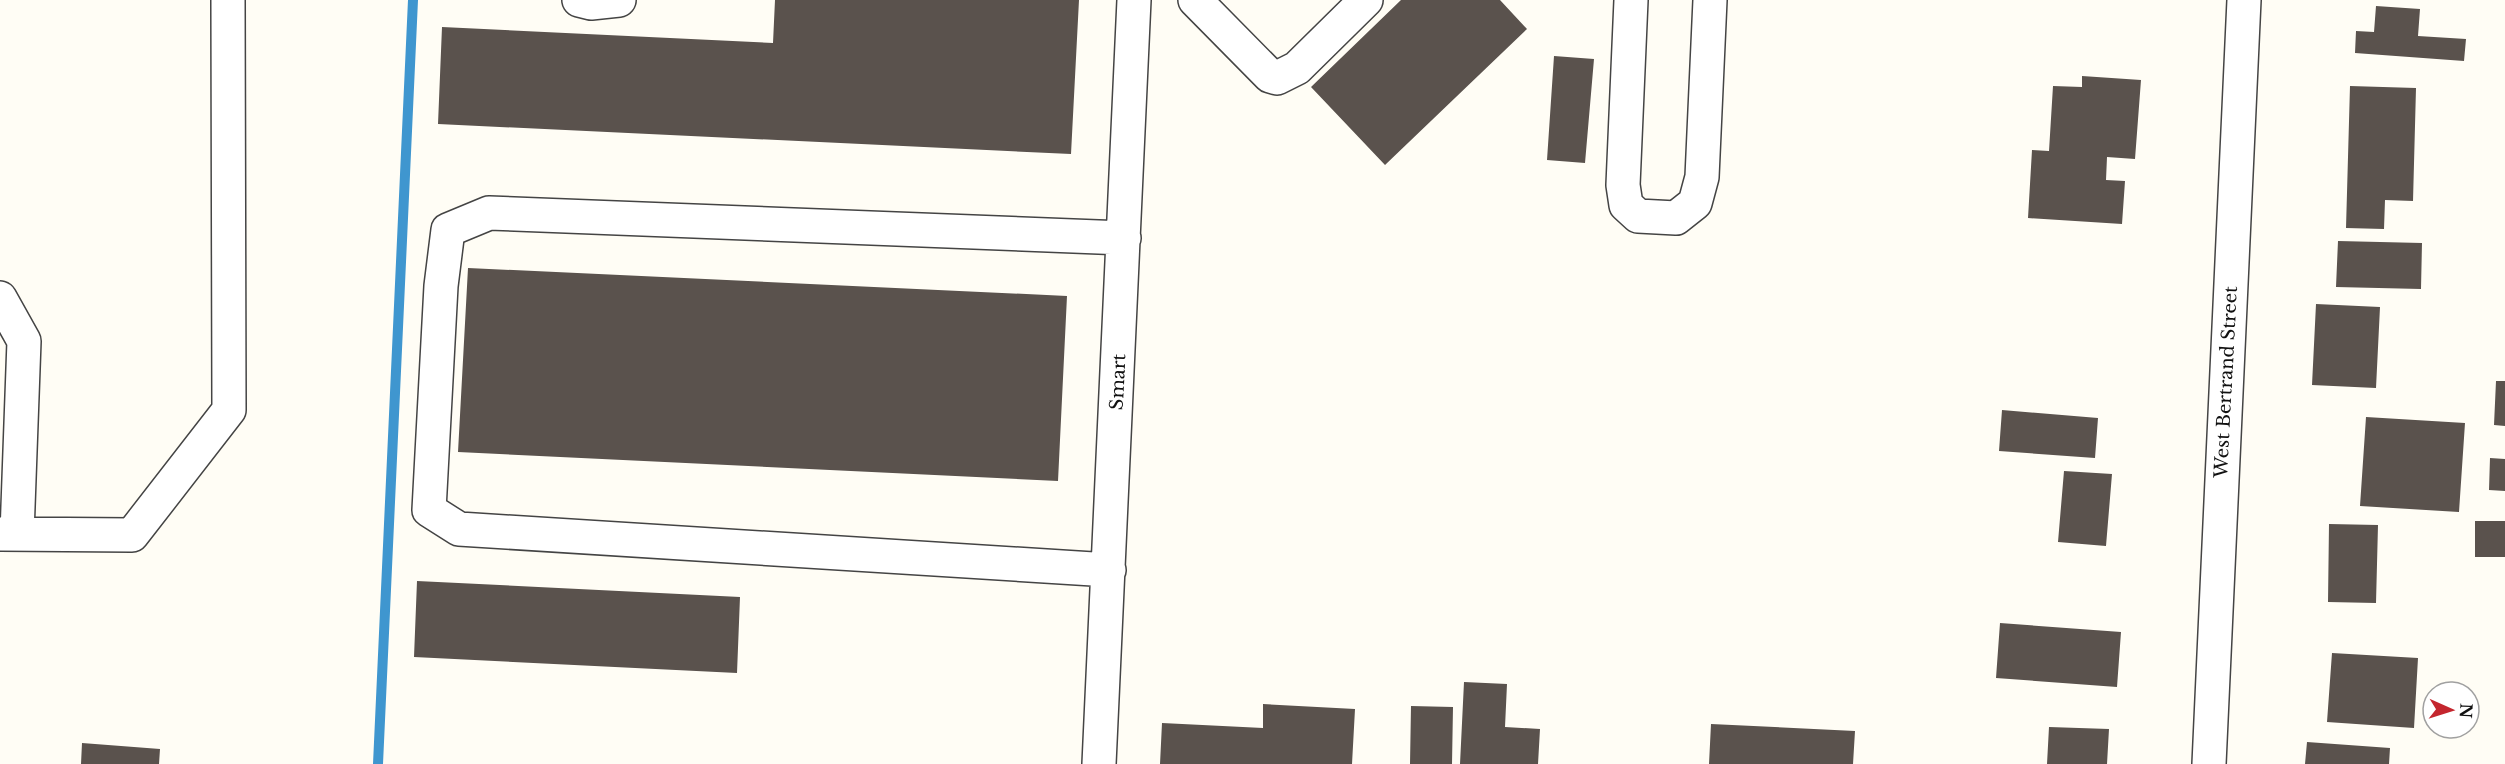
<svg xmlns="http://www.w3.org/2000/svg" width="2505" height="764" font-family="'Libre Baskerville',serif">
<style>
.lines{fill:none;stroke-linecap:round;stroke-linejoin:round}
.stream{stroke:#3f96cf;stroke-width:10}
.building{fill:#5a524d}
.minor-casing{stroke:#444;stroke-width:36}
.minor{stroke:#fff;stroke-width:33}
.labels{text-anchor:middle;stroke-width:6;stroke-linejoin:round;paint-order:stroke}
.street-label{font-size:18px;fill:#111;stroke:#fff}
</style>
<rect width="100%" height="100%" fill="#fffdf5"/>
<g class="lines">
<path class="stream" d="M378,764L413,0"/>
</g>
<path class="building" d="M775,0H1079L1071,154L438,124L442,27L773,43Z
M1401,0H1500L1527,29L1385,165L1311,87Z
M2376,6L2420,9L2418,36L2466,39L2464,61L2355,53L2356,31L2374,32Z
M1554,56L1594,59L1585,163L1547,160Z
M2082,76L2141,80L2135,159L2107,157L2106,180L2125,181L2122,224L2028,218L2032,150L2049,151L2053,86L2082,87Z
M2350,86L2416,88L2413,201L2385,200L2384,229L2346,228Z
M2338,241L2422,243L2421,289L2336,287Z
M468,268L1067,296L1058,481L458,452Z
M2316,304L2380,307L2376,388L2312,385Z
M2496,381H2505V426L2494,425Z
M2002,410L2098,418L2095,458L1999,451Z
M2366,417L2465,423L2459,512L2360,506Z
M2490,458L2505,459V491L2489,490Z
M2064,471L2112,474L2106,546L2058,542Z
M2475,521H2505V557H2475Z
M2329,524L2378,525L2376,603L2328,602Z
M417,581L740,597L737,673L414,657Z
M2000,623L2121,632L2117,687L1996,678Z
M2332,653L2418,658L2414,728L2327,722Z
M1464,682L1507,684L1505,727L1540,729L1538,764H1460Z
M1263,704L1355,709L1352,764H1160L1162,723L1263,728Z
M1411,706L1453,707L1452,764H1410Z
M1711,724L1855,731L1853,764H1709Z
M2049,727L2109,729L2107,764H2047Z
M2307,742L2390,748L2389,764H2305Z
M82,743L160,749L159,764H81Z"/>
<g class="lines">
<defs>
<path id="minor" d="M579,0L591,3L619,0
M1195,0L1270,76L1277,78L1297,68L1366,0
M1631,0L1623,185L1626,205L1638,216L1676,218L1695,203L1702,177L1710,0
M0,298L24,341L17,534
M0,534L132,535L229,410L228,0
M1109,570L459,529L429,510L441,286L448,230L489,213L1124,238
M1099,764L1134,0
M2209,764L2244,0"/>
</defs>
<use href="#minor" class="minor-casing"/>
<use href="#minor" class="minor"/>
</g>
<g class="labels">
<g class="street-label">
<text transform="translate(1118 382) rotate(-87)" y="6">Smart</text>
<text transform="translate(2226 382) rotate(-87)" y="6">West Bertrand Street</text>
</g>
</g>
<g transform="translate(2451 710) rotate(93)"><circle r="28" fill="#ffffff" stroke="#a0a0a0" stroke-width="1.5"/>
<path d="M0-4.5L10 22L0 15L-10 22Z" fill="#c4262e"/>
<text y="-9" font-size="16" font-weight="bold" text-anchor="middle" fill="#111111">N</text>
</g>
</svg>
